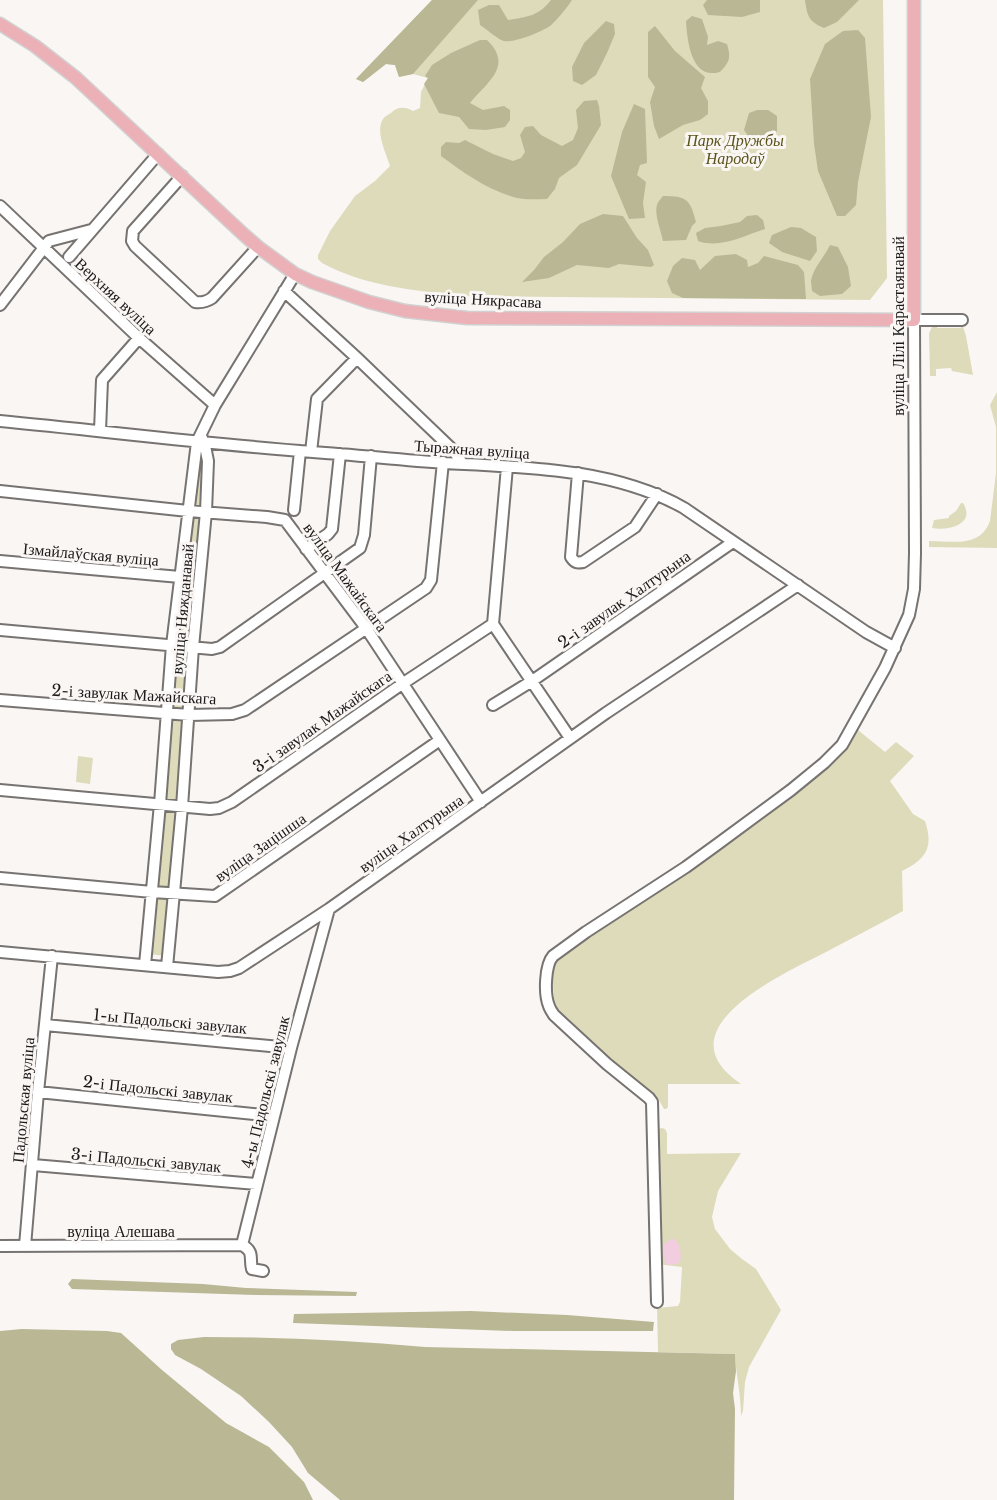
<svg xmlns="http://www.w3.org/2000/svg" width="997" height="1500" font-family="'Libre Baskerville',serif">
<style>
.green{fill:#dedbba}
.forest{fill:#bab795}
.water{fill:#f1cddf}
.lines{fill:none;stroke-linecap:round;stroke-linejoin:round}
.minor-casing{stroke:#777371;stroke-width:14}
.major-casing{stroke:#d1d1d1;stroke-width:15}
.minor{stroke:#fff;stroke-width:10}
.major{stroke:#ecb1b6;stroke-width:12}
.labels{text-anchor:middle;stroke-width:6;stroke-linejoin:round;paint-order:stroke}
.park-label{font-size:16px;font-style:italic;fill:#59531a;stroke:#faf6f4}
.street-label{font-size:16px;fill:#1b1919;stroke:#faf6f4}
</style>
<rect width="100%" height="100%" fill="#faf6f4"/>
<path class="green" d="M432,0H883L887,278L870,300L460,296C413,290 364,286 322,263L318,259V255L330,231L355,196L375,181L390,166C386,153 375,132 383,119C385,116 388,115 391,113C398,106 405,107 413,111L420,108L421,92L428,78L413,74L399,77L395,65L386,64L363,82L356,79Z
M937,324V328H961L962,324L966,336L973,375L952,371L951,368L936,369V376H930L929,333L932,327Z
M997,392V548L929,547V541C954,541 980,548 990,521L996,473V427L990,405Z
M196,445L207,454L168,956L146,954Z
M961,503H963C976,524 949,531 932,528L934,520L949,518V516L956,511Z
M858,730L885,752L896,742L914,756L890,781L913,814L925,821C934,848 926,859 902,871L903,911C878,925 852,938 826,952C783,974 659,1029 741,1084H668V1107L666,1109H664L657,1097L618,1067L565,1019L558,1009L554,999L552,973L558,960L576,944L715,852L823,772L842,752Z
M78,756L93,758L90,784L76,782Z
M662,1128L665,1129L667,1133V1154L741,1153L718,1191L712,1217L715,1229L730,1249L742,1259L756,1269L781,1310L749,1367L745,1382L743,1411L741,1416C741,1395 736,1375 735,1354L658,1352L657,1308L678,1306L680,1302L682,1267L657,1264V1133L658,1129Z"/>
<path class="forest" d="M432,0H478L413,74L399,77L395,65L386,64L363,82L356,79Z
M551,0H572C566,9 558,19 550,26C541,32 515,43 504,41C499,40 486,29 480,25L478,10L489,5H499L508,20C527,17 539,16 551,0Z
M707,0H760V12L742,17L708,15L703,5Z
M805,0H859L837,22L824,28C809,22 807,16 805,0Z
M692,16L702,19L708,37L707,45L718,41L727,44C731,57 730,62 720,72C717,73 714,73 711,73C690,72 687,37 686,21Z
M606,21L614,24L615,34L607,53L596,75L582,85L573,81L572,67L584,43Z
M655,26L675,51L705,77L701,88L708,101V114L700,120L683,125L659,139L654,126L650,102L655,87L648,77V32Z
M858,30L865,38L871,117L858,182L856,205L845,216H837L818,171L814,144L810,79L825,44L843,31Z
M480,40H487C514,66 487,82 470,103L483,110L504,106L510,110V120L505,127L486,130L469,129L459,117L439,113L424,84L428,78L425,76L432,65L451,53Z
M597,100L599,106L601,125L577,165L559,178L555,189L547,199C537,199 526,200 517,198C489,191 464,173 441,156V147L446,142L459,143L465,140L493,154L513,161L521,158L525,152L520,135L525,127L533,126L541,135L562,146L573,140L578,128L576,110L584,101Z
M634,104L645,109L647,163L640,165L637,175L646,182L643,203L645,218L629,219L611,176L622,132Z
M757,110H768L777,116V130L774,145L764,148L752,142L744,130L749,113Z
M663,196C687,196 690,199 696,222L692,226L686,240L663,241C661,231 654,214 657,205C658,201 661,199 663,196Z
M603,214L623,216L637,238L648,250L654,265L651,267L619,264L609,268L577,265L549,278L522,282L534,270L544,257L563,242L580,224Z
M757,215L763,220L765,229C743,236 720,249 698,241L696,233L705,228L721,226L740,222L747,216Z
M791,227L801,228L816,237L817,251L810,261L782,252L769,243L772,235Z
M830,245L838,247L848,267L851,286L842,294L820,296L812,291C812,289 811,283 811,281C813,268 825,256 830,245Z
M736,254L747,260L748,267L758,263L764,256L798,265L804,272L806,299L683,298L672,293L667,281L673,266L682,258L695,260L700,270L715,256Z
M72,1279L203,1284L246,1288L357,1292L356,1296L255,1295L72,1289L68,1284Z
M471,1311L567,1315L654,1322L653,1331H513L293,1323L294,1314Z
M22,1329L107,1331L121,1333L162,1370L226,1423L269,1447L304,1482L313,1500H0V1331Z
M204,1337C278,1337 351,1340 425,1347L735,1354L736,1371L733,1393L735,1409L734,1500H340L308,1473L292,1447L269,1422L241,1396L201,1369L175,1355L171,1349V1344L178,1340Z"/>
<path class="water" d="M671,1239H674C680,1243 682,1255 680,1262C675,1265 670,1266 665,1263L663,1245Z"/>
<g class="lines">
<defs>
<path id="minor" d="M182,176L133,231L132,241L135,246L195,302C202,303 206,302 212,298L258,247
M0,206L139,338L215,405
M69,257L158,154
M284,291L357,358L453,450L462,463
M0,305L49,241L91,230
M0,421C104,431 208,444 313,452C357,455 401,460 445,463C524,467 614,468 684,508L866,632L895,648
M100,431L102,380L139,338
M311,452L317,399L357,358
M578,473L571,557C575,563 577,563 583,562L635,527L657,494
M0,491L188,511L267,517L285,520L366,628L481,802
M294,510L300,451
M306,549L328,534L332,529L340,454
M0,561L180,577
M493,624L507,467
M493,624L570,738
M0,630L212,649L220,647L360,548L364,535L371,456
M0,700L189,715L232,714L245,710L426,588L431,580L443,462
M493,705L532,681L733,542
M0,790L210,809L219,808L232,802L402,684L493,624
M0,878L152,892L215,896L440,740
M0,952L218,972L230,971L239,968L329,909L606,713L798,585
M145,965L160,804L172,645L197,442L215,405L295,274
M167,967L182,807L193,647L206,512L208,461L205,446L202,438
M45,1025L291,1048
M38,1092L274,1116
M33,1165L257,1184
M242,1245L291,1048L329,909
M242,1245C255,1252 249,1258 252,1269L263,1271
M0,1246L242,1245
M25,1246L38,1092L52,956
M657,1302L652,1102L649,1098L607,1064L554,1015C552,1012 550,1009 549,1006C544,994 545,965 553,956L586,932L686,867L715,846L791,790L824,763L842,745L885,668L909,615L914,589L915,553L914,320H962"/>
<path id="major" d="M0,24L35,46L76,78L242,233L258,247L295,274L312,282L369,302L405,311L467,318L914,320V0"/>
</defs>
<use href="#minor" class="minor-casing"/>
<use href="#major" class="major-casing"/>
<use href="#minor" class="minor"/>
<use href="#major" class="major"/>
</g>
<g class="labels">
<g class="park-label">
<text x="735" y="146">Парк Дружбы<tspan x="735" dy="18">Народаў</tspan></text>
</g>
<g class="street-label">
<text transform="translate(116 296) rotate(43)" y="6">Верхняя вуліца</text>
<text transform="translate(483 299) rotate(3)" y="6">вуліца Някрасава</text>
<text transform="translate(898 326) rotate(-90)" y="6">вуліца Лілі Карастаянавай</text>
<text transform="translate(472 449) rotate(4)" y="6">Тыражная вуліца</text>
<text transform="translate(91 554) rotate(5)" y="6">Ізмайлаўская вуліца</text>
<text transform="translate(346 577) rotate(54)" y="6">вуліца Мажайскага</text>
<text transform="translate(624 599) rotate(-35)" y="6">2-і завулак Халтурына</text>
<text transform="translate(182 609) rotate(-85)" y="6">вуліца Няжданавай</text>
<text transform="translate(134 694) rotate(3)" y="6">2-і завулак Мажайскага</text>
<text transform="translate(322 721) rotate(-35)" y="6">3-і завулак Мажайскага</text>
<text transform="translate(411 833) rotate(-35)" y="6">вуліца Халтурына</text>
<text transform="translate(260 847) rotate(-35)" y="6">вуліца Зацішша</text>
<text transform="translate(170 1021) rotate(5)" y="6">1-ы Падольскі завулак</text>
<text transform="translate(158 1089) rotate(6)" y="6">2-і Падольскі завулак</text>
<text transform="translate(265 1092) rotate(-76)" y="6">4-ы Падольскі завулак</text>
<text transform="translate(23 1100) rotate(-85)" y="6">Падольская вуліца</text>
<text transform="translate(146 1160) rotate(5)" y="6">3-і Падольскі завулак</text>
<text x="121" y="1237">вуліца Алешава</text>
</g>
</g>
</svg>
